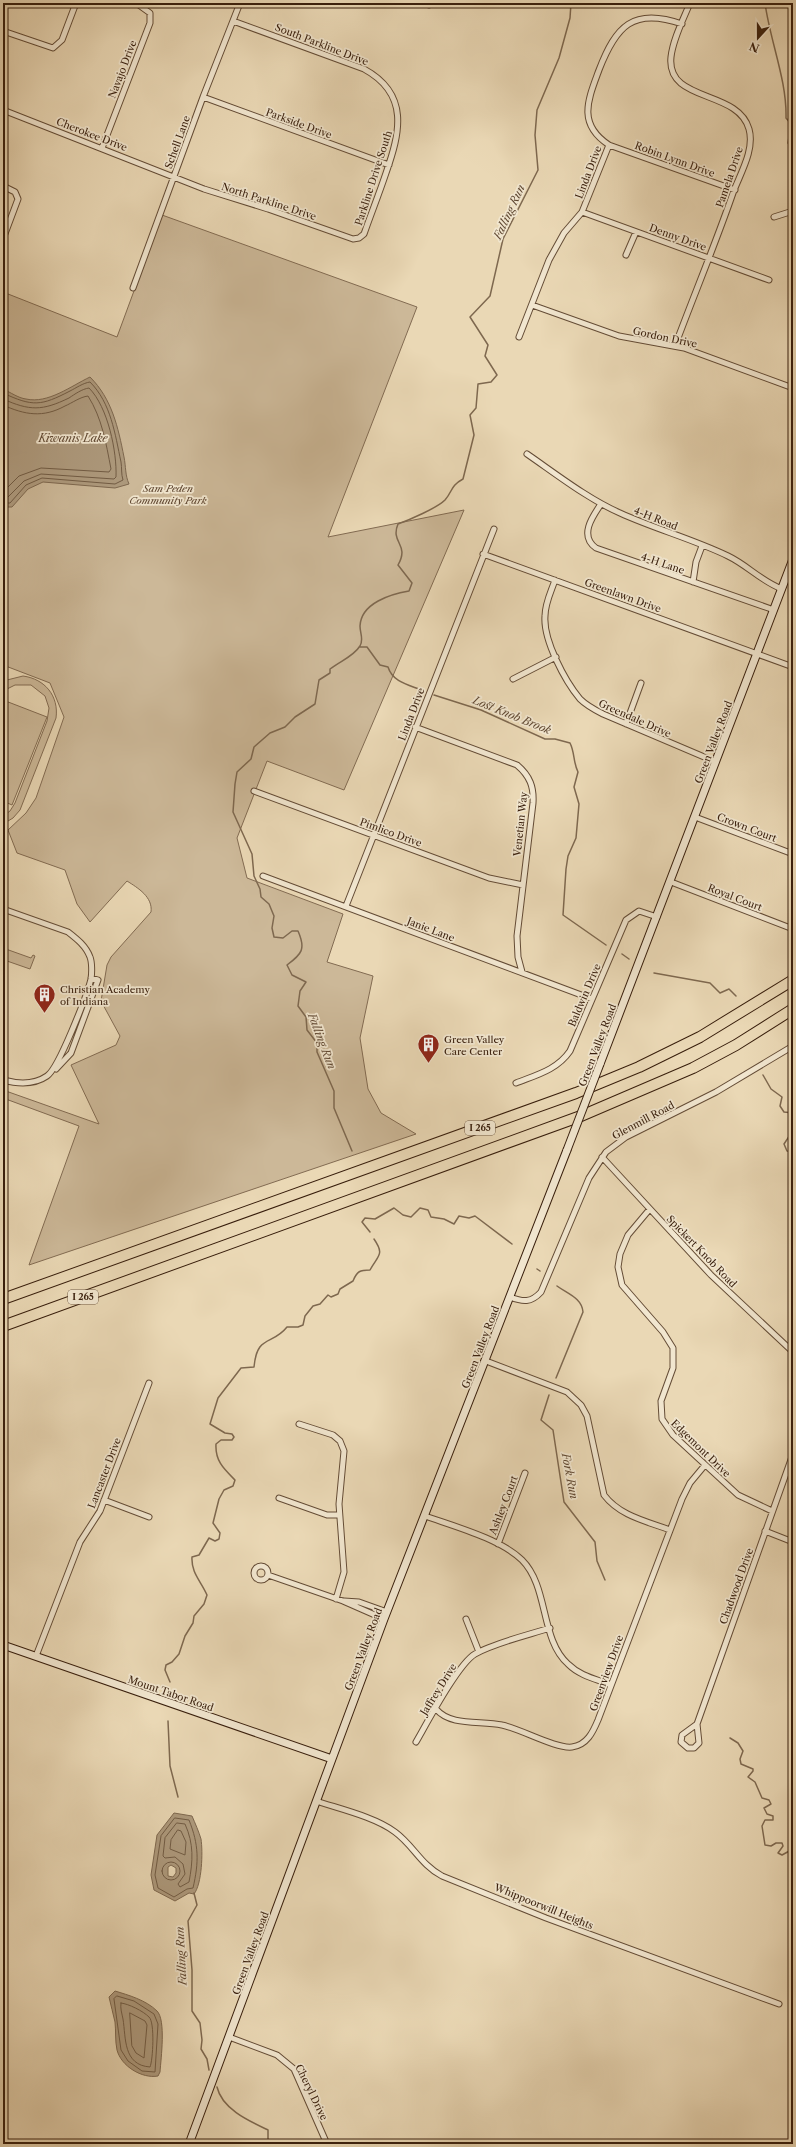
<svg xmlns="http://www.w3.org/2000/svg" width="796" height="2147" font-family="'Libre Caslon Text',serif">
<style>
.green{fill:#ccb898;stroke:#826b52}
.water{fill:#ad997c;stroke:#7e684f;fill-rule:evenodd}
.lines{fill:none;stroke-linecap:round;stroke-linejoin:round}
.shore{stroke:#725c44;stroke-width:1}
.stream{stroke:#7e684f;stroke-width:1.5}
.street-casing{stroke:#644c36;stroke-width:7}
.secondary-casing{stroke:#381e0c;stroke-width:9}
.highway-casing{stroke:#381e0c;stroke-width:12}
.street{stroke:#f1e6cf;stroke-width:5}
.secondary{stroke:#f1e6cf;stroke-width:7}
.highway{stroke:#ead8b5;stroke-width:10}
.secondary-bridge-casing{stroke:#381e0c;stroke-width:9;stroke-linecap:butt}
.secondary-bridge{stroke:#f1e6cf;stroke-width:7}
.labels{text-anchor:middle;stroke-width:3.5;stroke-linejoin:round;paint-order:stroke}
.shield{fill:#f1e6cf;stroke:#705a46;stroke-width:1}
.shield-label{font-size:9px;font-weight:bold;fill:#381e0c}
.street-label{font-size:10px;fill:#381e0c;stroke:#f1e6cf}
.park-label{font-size:10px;font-style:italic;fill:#5d442f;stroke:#f1e6cf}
.poi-label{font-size:10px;fill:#381e0c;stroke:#f1e6cf;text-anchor:start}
.water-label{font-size:11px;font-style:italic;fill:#614933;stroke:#f1e6cf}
</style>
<rect width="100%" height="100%" fill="#ead8b5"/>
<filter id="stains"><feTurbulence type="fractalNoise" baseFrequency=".005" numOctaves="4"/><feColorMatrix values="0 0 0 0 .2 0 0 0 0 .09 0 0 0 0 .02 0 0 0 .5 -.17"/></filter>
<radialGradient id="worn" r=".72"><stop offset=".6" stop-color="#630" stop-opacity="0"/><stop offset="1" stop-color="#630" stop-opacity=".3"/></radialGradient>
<path class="green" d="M162,215L417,307L328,537L464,510L344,790L267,761L237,838L247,878L343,914L327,962L373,976L360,1038L368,1089L381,1113L416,1134L29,1265L79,1126L3,1098V1090L99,1124L71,1065L116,1045L120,1036L101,1001L107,965L111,957L151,912C153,897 138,888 127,881L90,922L77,904L65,870L17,853L8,830L26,813L36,798L64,717L50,683L3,665V292L117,337Z
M23,676C45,679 59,696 56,718L20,810L13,818L3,824V816L10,811L15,803L47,721L49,708L45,696L31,685H15L3,691V681Z
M3,700L47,717L12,805L3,801Z
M3,948L31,958L33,955L35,956L30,969L7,961L3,968Z"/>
<path class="water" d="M90,377C112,399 118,427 124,457C126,467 125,475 129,484L115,488L43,482L28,489L12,507H3V389C10,392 18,398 26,399C48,404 71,386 90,377Z
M174,1813L192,1816C195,1823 199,1832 201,1839C203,1852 202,1884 194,1894L189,1893L175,1901L154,1890L151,1875L157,1835ZM171,1865L176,1868V1873L173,1877L168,1876V1867Z
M115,1991C128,1995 146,2000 157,2011C166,2020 161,2058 160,2072L158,2076C142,2079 121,2066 117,2050C115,2041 116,2031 115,2022C113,2014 111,2005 109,1997Z"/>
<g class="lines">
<path class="shore" d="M3,393C33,407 41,406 70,391C76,388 83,383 90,382C111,403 115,434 121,462C122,468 121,474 123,480L115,484L42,478L26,485L10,503H3
M3,399C30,411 42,411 69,398C75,394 82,389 89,388C108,407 117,452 116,477L114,479L41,474L24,481L8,497L3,498
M3,405C25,415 43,418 65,406C72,403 80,397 88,396C102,418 106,443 111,469L109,472L41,468L19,476L3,492
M175,1818L189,1820C199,1845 199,1862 193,1888L187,1889L174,1897L158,1888L155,1875L161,1836Z
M177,1823L185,1824C194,1844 193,1861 189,1882L180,1887L178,1884L185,1874L183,1864L175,1857L165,1858L163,1856L165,1838Z
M178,1830L181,1831L186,1842L185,1855L170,1849L171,1840Z
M162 1871a9 9 0 1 1 18 0a9 9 0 1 1-18 0Z
M117,1996L134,2001L154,2014L158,2024L155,2072L142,2071L128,2061L121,2050L114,1999Z
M121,2003C129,2004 143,2011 149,2017C155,2022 153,2060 150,2067C123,2065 126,2038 123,2019C122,2014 120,2008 121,2003Z
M130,2013L145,2021L147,2025L144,2058L136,2053L132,2046Z"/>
<path class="stream" d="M765,3C770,41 787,80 786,118L791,124L788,143L793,152
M359,647H367L380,665L388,667C393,683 410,685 424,691
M434,695L481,710L545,739H555L570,743C575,753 573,762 578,772L574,787L579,804L576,838L568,856L566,869L563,915L606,945
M622,954L629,959
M654,973L710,983L720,993L729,989L736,996
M763,1075L771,1089L782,1097L780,1106L784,1112L793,1113
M793,1119L790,1135L784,1144L787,1151L793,1152
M352,1151L334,1108V1091L317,1052V1043L307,1030L306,1017L298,1006L300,991L306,982L292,975L287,965C302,954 306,949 298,931H292L283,938L274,937L272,928L274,916L269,904L261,897L260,889L254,876L252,854L233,812L235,784L237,772L251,759L254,747L270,733L285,727L295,717L315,704L319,680L330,673V669C340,661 353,657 360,646C364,639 360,634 360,626C361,603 391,594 409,591L412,583L398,565C410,544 390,543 398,524C409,520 437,508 445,500C453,491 450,486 463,479L474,435L470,415L476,408L478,384L491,382L497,375L485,356L488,345L470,317L490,296L503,239L538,170L535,135L537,110L559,58L570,18L571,3
M370,1232L362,1222L365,1218L375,1219L394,1208L403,1215L411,1217L420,1208L428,1210L431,1217L444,1219L454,1224L459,1216L469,1218L475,1216L512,1244
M537,1269L540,1271
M556,1378L583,1312C582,1298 568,1294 557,1286
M549,1395L541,1420L553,1430L564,1502L595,1542L597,1561L605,1580
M170,1682L165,1670L166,1665L172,1662L179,1654L185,1636L193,1623L194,1616L204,1604L207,1595C201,1581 191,1573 192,1557L199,1555L209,1538L215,1541L219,1539L220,1533L213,1523L219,1499L224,1490L233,1486L235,1480C224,1469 215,1461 216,1444L221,1440H232L234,1437L232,1434L225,1433L210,1424L218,1398L241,1368L254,1367C257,1334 272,1346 287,1327H298L303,1325L305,1316L313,1306L320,1304L328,1295L331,1297L338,1294L340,1289L353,1281C357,1271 360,1270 370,1270C378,1255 385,1255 374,1239
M168,1721L170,1766L178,1797
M730,1738L738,1743L743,1751L740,1759L741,1764L753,1769V1771L748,1777L755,1782L762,1798L769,1800L771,1804L764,1808L767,1814L773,1816V1820H765L762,1826L765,1845L771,1846L776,1843H782L783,1846L778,1853L782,1855L793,1849
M793,1859L790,1862L793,1864
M194,1893L197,1905L188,1921L192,1970V2011L200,2023L202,2040L201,2049L207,2059L209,2070
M217,2087C222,2109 249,2121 268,2130V2139L274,2144"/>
<defs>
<path id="street" d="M424,3L429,5
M3,31L53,48L62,40L76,3
M203,97L389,165
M3,110L204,189L268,209L353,239L359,238L364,234C371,214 379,194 386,173C400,133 410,94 364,69L233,21
M609,145L735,190
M102,148L150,23V13L136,3
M3,186L15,192L18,199L3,239
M582,212L769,280
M774,217L793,211
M626,255L636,232
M133,288L203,97L240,3
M532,305L619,336L684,348L793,388
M519,337L549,260L564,233L582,212L609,145C577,124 588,100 599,70C616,26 633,7 682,24
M675,346C694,295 715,245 733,193C740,174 755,150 749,129C738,89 666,103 671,57C673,39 683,20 690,3
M527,454C556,474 588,499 620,513C655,529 693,539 728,556C747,565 761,581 782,589
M601,504C592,517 579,536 596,548L774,610
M483,554L793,667
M555,580C551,592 545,603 545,616C543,640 565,681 580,699C587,706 595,710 603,714L716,762
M693,582L696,562L702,546
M513,679L556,657
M626,724L641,683
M415,727L517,765C530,776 534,787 533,803L517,936L518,957L522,972
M254,791L489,878L523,885
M695,817L793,854
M263,876L592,999
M671,882L793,929
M346,906L494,529
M3,909L68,932C77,939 86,946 90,957C92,962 92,973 91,979C87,995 59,1068 47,1076C34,1085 18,1084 3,1080
M56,1069L71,1053L98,980L91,978
M516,1083C536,1075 557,1070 570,1051L626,920L639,911L657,917
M602,1157L711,1275L793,1352
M649,1210L628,1235L620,1254L618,1267L622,1285L663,1332L673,1348V1368L661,1401L662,1419L673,1435L738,1495L772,1511
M510,1297C523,1302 531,1303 541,1292L589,1178L606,1152L626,1137L716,1092L793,1046
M486,1361L567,1392L581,1405L587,1416L604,1495C620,1516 646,1521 670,1530
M299,1424L333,1435L340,1441L344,1451L339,1504L344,1572L336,1599
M279,1498L327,1515H339
M104,1500L149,1517
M425,1516C453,1526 501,1539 522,1560C549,1587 540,1639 568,1664C580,1676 596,1679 611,1685
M765,1531L793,1542
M498,1544L525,1473
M254 1573a7 7 0 1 1 14 0a7 7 0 1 1-14 0Z
M268,1575L343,1601L384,1619
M344,1601L359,1602L387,1612
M466,1619L479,1652
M36,1656L80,1542L100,1511L149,1383
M436,1709C451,1727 482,1720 502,1725C521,1729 556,1749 572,1747C587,1745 593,1732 598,1720L682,1499L690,1483L705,1465
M697,1724L793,1454
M697,1724L699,1743L694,1748H688L681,1742L682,1735Z
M416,1742C427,1723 458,1664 475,1654C494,1643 528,1635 550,1628
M316,1801C340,1809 375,1817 395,1832C413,1845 421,1865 442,1876L546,1918L779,2004
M229,2037L277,2055L294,2069L327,2144"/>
<path id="secondary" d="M600,1064L793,559
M3,1645L332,1759
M189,2144L384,1619L567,1150"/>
<path id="highway" d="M3,1299L576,1093L639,1067L700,1037L793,980
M3,1326L581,1116L693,1068L736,1045L793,1009"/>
</defs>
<use href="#street" class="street-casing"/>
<use href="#secondary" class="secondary-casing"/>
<use href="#highway" class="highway-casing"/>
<use href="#street" class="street"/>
<use href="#secondary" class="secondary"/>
<use href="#highway" class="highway"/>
<defs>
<path id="secondary-bridge" d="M567,1150L600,1064"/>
</defs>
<use href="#secondary-bridge" class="secondary-bridge-casing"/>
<use href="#secondary-bridge" class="secondary-bridge"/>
</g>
<defs>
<symbol id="building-pin" viewBox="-11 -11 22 30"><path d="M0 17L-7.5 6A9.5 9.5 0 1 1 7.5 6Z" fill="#8f2418" stroke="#f1e6cf"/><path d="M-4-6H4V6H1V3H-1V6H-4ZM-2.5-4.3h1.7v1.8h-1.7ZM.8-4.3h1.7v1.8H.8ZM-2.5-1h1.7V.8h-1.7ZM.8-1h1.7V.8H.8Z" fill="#fff"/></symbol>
</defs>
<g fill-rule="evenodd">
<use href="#building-pin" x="32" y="982" width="25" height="34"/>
<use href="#building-pin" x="416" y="1032" width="25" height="34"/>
</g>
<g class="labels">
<g class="shield">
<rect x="465" y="1121" width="30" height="14" rx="3"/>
<rect x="68" y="1290" width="30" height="14" rx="3"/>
</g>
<g class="shield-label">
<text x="480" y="1131">I 265</text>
<text x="83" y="1300">I 265</text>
</g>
<g class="street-label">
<text transform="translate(322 44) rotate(21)" y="4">South Parkline Drive</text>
<text transform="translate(122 69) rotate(-69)" y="4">Navajo Drive</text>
<text transform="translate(299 123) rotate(20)" y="4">Parkside Drive</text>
<text transform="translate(92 134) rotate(21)" y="4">Cherokee Drive</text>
<text transform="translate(177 142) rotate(-70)" y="4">Schell Lane</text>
<text transform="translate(675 159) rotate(20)" y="4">Robin Lynn Drive</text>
<text transform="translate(588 172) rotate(-69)" y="4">Linda Drive</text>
<text transform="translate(729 177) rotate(-71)" y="4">Pamela Drive</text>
<text transform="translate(373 178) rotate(-72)" y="4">Parkline Drive South</text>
<text transform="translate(269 201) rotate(18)" y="4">North Parkline Drive</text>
<text transform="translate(678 237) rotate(20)" y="4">Denny Drive</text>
<text transform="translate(665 337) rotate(12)" y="4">Gordon Drive</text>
<text transform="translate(656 518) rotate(22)" y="4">4-H Road</text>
<text transform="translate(663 563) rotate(19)" y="4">4-H Lane</text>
<text transform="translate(623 595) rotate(20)" y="4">Greenlawn Drive</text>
<text transform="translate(411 714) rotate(-69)" y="4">Linda Drive</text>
<text transform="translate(635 718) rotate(24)" y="4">Greendale Drive</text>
<text transform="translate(713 742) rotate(-69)" y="4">Green Valley Road</text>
<text transform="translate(520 824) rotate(-84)" y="4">Venetian Way</text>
<text transform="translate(747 827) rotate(21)" y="4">Crown Court</text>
<text transform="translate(391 832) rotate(20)" y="4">Pimlico Drive</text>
<text transform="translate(735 897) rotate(21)" y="4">Royal Court</text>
<text transform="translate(431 929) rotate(21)" y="4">Janie Lane</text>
<text transform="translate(584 995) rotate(-67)" y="4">Baldwin Drive</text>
<text transform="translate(597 1045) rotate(-69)" y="4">Green Valley Road</text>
<text transform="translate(643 1120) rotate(-28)" y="4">Glenmill Road</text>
<text transform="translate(702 1251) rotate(46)" y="4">Spickert Knob Road</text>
<text transform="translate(480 1347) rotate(-69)" y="4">Green Valley Road</text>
<text transform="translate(701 1448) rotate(44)" y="4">Edgemont Drive</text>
<text transform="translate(104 1473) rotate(-69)" y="4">Lancaster Drive</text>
<text transform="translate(503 1505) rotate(-69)" y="4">Ashley Court</text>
<text transform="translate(736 1586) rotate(-70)" y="4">Chadwood Drive</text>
<text transform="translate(363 1649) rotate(-69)" y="4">Green Valley Road</text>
<text transform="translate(606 1673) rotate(-70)" y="4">Greenview Drive</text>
<text transform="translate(438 1689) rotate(-58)" y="4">Jaffrey Drive</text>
<text transform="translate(171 1693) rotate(19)" y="4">Mount Tabor Road</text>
<text transform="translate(544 1906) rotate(22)" y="4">Whippoorwill Heights</text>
<text transform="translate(250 1953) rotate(-70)" y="4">Green Valley Road</text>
<text transform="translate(312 2092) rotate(64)" y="4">Cheryl Drive</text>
</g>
<g class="park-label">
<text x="168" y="492">Sam Peden<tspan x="168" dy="12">Community Park</tspan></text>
</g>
<g class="poi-label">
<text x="60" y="993">Christian Academy<tspan x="60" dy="12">of Indiana</tspan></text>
<text x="444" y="1043">Green Valley<tspan x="444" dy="12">Care Center</tspan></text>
</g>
<g class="water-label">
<text transform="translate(509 212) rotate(-65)" y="4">Falling Run</text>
<text x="73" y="442">Kiwanis Lake</text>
<text transform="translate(512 715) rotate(22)" y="4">Lost Knob Brook</text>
<text transform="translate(322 1041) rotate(69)" y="4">Falling Run</text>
<text transform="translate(570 1476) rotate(79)" y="4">Fork Run</text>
<text transform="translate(181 1956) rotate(-93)" y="4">Falling Run</text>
</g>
</g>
<rect width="796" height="2147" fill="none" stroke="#ead8b5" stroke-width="16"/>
<rect x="4" y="4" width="788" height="2139" fill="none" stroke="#381e0c" stroke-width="2"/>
<rect x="8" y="8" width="780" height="2131" fill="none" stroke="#381e0c"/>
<g transform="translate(758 38) rotate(201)" stroke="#f1e6cf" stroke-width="3" paint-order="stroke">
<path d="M0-3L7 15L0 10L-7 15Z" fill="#381e0c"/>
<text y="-6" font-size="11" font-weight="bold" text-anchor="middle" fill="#381e0c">N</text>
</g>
<rect width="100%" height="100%" filter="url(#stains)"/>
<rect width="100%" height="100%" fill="url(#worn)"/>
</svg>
